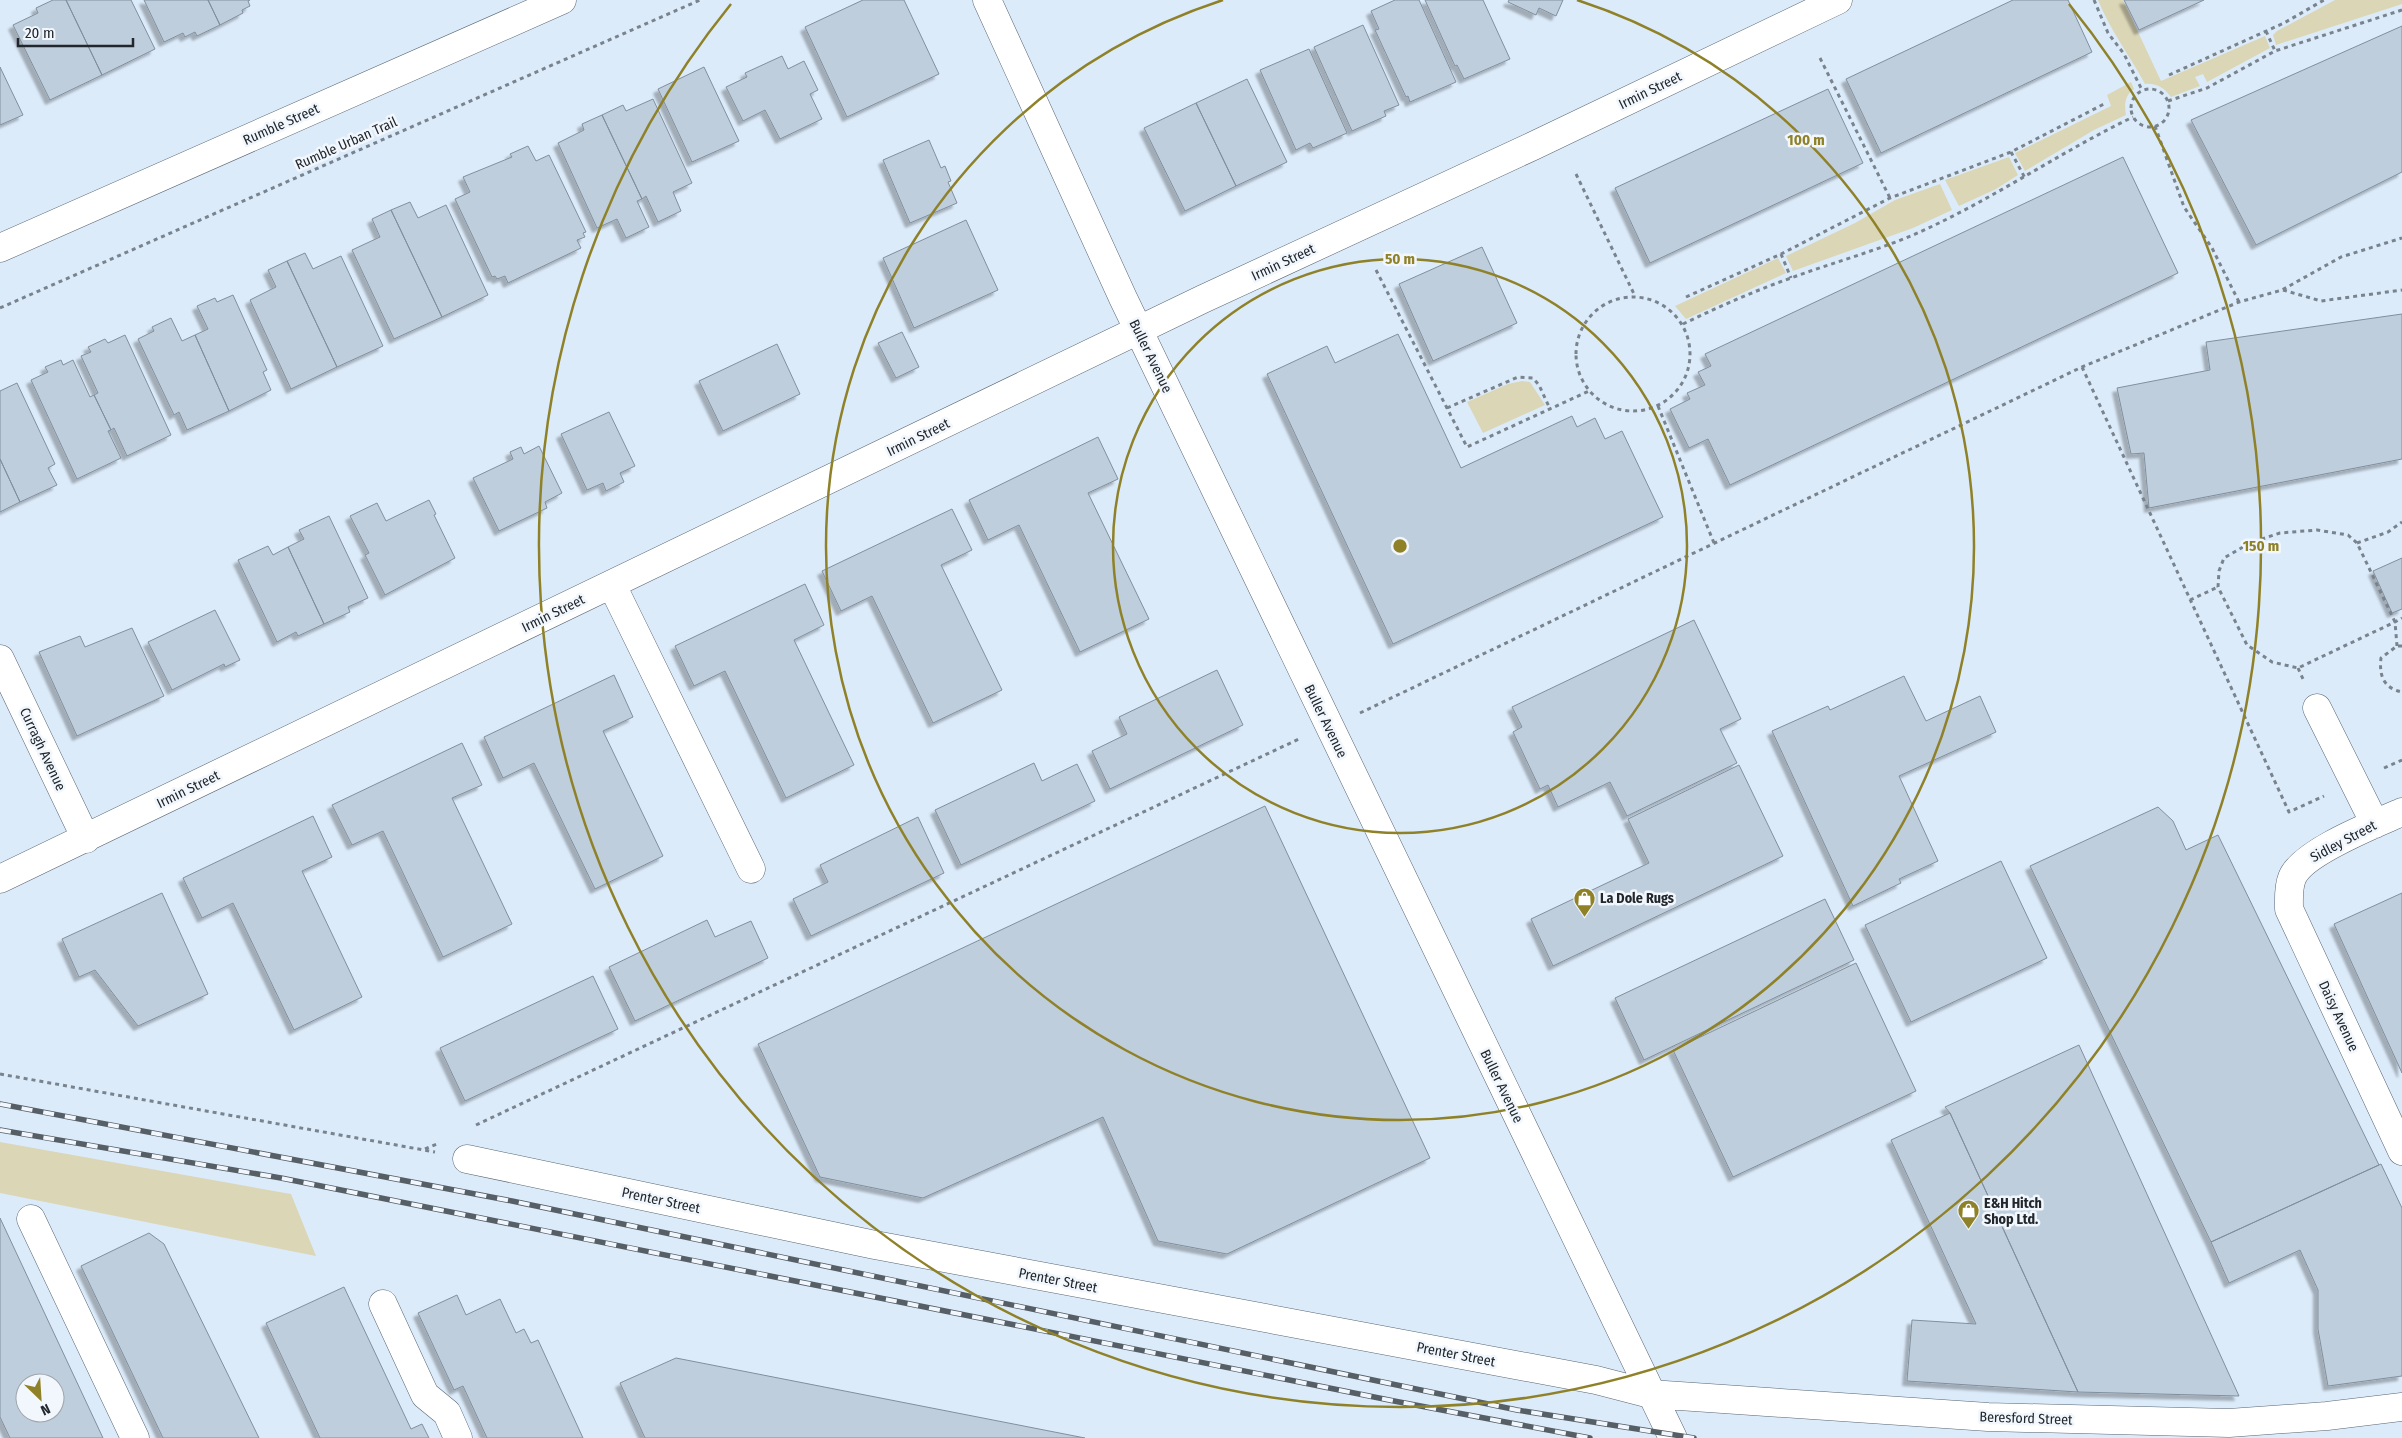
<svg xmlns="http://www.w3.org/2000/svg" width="2402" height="1438" font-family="'Fira Sans Condensed',sans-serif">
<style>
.green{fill:#dbd6b6}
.building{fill:#bfcedd;stroke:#818f9d;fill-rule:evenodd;filter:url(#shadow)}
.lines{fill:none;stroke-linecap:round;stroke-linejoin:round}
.minor-casing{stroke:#586572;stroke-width:29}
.path{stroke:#79838d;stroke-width:3;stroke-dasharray:4 4;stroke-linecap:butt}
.minor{stroke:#fff;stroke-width:28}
.rail-casing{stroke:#565e66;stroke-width:5.5}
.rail{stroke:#f1f7fd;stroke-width:4;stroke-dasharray:11;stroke-linecap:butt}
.ring{fill:none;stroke:#8f8128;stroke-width:2.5}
.labels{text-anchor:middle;stroke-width:5;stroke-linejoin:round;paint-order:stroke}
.street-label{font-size:14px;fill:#21272c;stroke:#f1f7fd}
.poi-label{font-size:14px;font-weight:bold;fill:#21272c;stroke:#f1f7fd;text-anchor:start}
.centre{fill:#8f8128;stroke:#f1f7fd;stroke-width:2.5}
.ring-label{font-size:15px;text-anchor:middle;font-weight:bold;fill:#8f8128;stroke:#f1f7fd;stroke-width:5;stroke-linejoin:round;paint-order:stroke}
</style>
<defs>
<filter id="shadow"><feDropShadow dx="-4.5" dy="4.5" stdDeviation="1" flood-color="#0004"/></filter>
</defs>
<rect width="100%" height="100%" fill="#dcebfa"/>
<path class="green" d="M2098,0H2123L2161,81L2265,36L2270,48L2207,82L2203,74L2195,77L2200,86L2171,97C2164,88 2157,83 2145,84C2130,56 2110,30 2098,0Z
M2335,0H2402V4L2276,45L2273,35L2277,31Z
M2131,82L2134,89C2125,95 2124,104 2126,115L2094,130L2025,171L2015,153L2111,106L2107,95Z
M2009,157L2018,175L1996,189L1959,206L1945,180Z
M1940,184L1952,210L1913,228L1793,271L1786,256L1855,223L1895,200Z
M1778,258L1786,273L1686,319L1675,306Z
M1522,381L1530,382L1545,405L1483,433L1467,402L1508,384Z
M0,1142L291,1194L316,1256L0,1193Z"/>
<path class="building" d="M53,0H66L102,75L50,100L13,25L38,13L36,8Z
M66,0H131L155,49L102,75Z
M144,0H208L220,25L197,36L195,32L185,37L183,33L164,42Z
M208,0H250L248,1L250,6L242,10L243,13L220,25Z
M863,0H904L939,74L847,117L805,27Z
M1395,0H1419L1456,82L1410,102L1408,96L1406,97L1375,30L1379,29L1371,11Z
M1425,0H1483L1510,59L1464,79L1457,65L1455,66Z
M1509,0H1563L1556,16L1539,8L1536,15L1508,2Z
M2013,0H2068L2092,52L1881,153L1846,79Z
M2124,0H2204L2139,30Z
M1363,25L1399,105L1384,111L1386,116L1352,131L1314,47Z
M2402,26V172L2256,245L2191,120Z
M1309,49L1347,133L1313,148L1310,143L1296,150L1260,70Z
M782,56L788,69L804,61L818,90L810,94L822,119L780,139L765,110L743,121L726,87L747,77L745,73Z
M0,67L23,115L0,125Z
M704,67L739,141L692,162L658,89Z
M1247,79L1287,162L1236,186L1196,103Z
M1828,89L1863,163L1650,263L1615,188Z
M653,99L692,183L673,192L681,211L658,222L646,196L642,199L602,115L623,105L626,111Z
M1196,103L1236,186L1185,211L1144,128Z
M602,115L642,199L637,201L649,227L626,238L617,219L597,228L558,143L584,130L582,124Z
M929,140L941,168L945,166L951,181L948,182L957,203L910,223L883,160Z
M528,146L536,161L549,155L586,232L583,233L585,237L577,240L581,248L508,283L505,276L497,279L495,276L492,277L455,199L470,192L463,177L512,157L510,154Z
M2123,157L2178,273L1730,485L1708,439L1689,448L1670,409L1690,399L1687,393L1705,385L1698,372L1711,366L1705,354Z
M410,202L418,218L446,205L488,295L442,317L391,210Z
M391,210L442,317L394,339L352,250L380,237L372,219Z
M966,220L998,290L914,328L883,258Z
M1482,247L1517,323L1433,361L1399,284Z
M305,253L313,269L341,256L383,346L337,367L287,261Z
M287,261L337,367L291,389L250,300L276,287L268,270Z
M233,295L267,370L263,372L271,390L229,411L195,335L208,329L197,306L215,298L217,302Z
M2402,314V459L2149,508L2144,453L2131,454L2117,388L2210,370L2206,342Z
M171,318L182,341L195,335L229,411L187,430L179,412L174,415L138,339L154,331L152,327Z
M902,332L919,367L896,378L878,343Z
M1398,334L1461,468L1572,416L1577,427L1595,418L1605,439L1622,431L1663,517L1393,644L1267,374L1327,346L1335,363Z
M125,335L171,435L127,456L114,428L111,430L94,395L98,393L81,356L91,352L88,347L105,339L108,343Z
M777,344L800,394L723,431L699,381Z
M61,360L63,365L73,360L90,397L94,395L111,430L108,431L121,458L77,479L31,380L48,372L45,367Z
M17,383L55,464L48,468L57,485L20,502L0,459V391Z
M609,412L635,466L620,473L624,482L606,491L603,483L587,490L561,434Z
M1098,437L1118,479L1088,493L1149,619L1080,652L1019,525L988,540L969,500Z
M539,446L562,493L545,502L547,508L499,531L473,478L513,459L510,452L521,447L524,454Z
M0,459L20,502L0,512Z
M429,500L436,514L434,515L455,558L385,595L365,555L369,553L350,516L377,503L386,521Z
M952,509L972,550L941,565L1002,690L933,723L872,596L841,611L822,571Z
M329,516L368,598L348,607L350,612L324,624L288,547L304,539L299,530Z
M268,546L273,555L288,547L324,624L298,636L296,632L277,642L238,560Z
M2402,558V609L2392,613L2373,571Z
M805,584L824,625L794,640L854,765L786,798L725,671L694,686L675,646Z
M215,610L240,660L225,667L224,664L172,690L148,642Z
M1694,620L1741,719L1720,729L1737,763L1627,816L1610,782L1558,807L1548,785L1540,789L1513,732L1522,727L1512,707Z
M132,628L164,696L77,736L39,652L80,636L85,647Z
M1217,670L1243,725L1110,789L1092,751L1127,734L1119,717Z
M614,675L633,717L603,731L663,856L595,889L534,763L503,778L484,737Z
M1904,676L1926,721L1980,696L1996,732L1899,776L1938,861L1899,879L1901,883L1853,906L1772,731L1828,706L1830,710Z
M462,743L482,785L452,798L512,924L443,957L383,831L352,845L332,805Z
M1034,763L1042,781L1077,764L1095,801L961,865L935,810Z
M1739,765L1783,856L1553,966L1531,919L1649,863L1628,819Z
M1265,806L1430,1158L1227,1254L1158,1241L1103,1117L923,1198L820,1177L758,1044Z
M2158,807L2173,821L2186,850L2218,835L2379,1165L2211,1242L2030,866Z
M313,816L332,857L302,871L362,997L294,1030L233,903L202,918L183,878Z
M918,817L944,873L811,936L793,899L828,882L820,865Z
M2001,861L2047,958L1911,1022L1865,925Z
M162,893L208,994L138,1026L95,970L79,977L62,939Z
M2402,893V1073L2334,924Z
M1825,899L1854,960L1644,1060L1615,998Z
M707,920L715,937L751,921L768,958L635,1021L609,967Z
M1856,963L1916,1091L1733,1177L1673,1050Z
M593,976L618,1029L465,1101L440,1048Z
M2079,1045L2239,1396L2078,1392L1950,1113L1945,1107Z
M1950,1113L2078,1392L1907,1381L1912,1320L1976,1324L1891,1140Z
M2381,1164L2402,1208V1376L2328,1386L2318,1329V1290L2300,1250L2229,1283L2211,1242Z
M0,1218L103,1438H10L0,1417ZM25,1383H55V1413H25Z
M149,1233L164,1244L259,1438H163L81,1266Z
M344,1287L411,1429L422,1424L429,1438H320L266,1323Z
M457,1295L466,1315L500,1299L516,1333L524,1329L531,1343L538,1340L583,1438H487L463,1386L454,1390L418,1313Z
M676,1358L1085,1438H645L620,1383Z"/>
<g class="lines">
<defs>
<path id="minor" d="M987,0L1123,298L1673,1438
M0,248L562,0
M612,585L751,869
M0,659L86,839
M2317,708L2375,824
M2402,812C2375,824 2302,852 2292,878C2288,888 2289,899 2289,909L2402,1151
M0,879L1203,299L1533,146L1838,0
M467,1159L875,1245L1596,1380L1650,1394L1988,1417L2229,1423L2327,1416L2402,1407
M31,1219L135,1438
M383,1304L425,1395L447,1413L458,1438"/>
</defs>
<use href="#minor" class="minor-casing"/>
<path class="path" d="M2094,0L2108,33L2124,54L2142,90
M2266,31L2275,51
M1820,58L1890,198
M2169,75L2284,23L2324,0
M2131 108a19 19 0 1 1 38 0a19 19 0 1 1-38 0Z
M2168,101L2207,88L2275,51L2402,10
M2155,126L2184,207L2212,248L2239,302
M2011,152L2025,178
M1576,174L1635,296
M1781,254L1791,278
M1376,270L1467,447L1589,391
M2283,290L2321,301L2402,290
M1576 354a57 57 0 1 1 114 0a57 57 0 1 1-114 0Z
M1686,297L1781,254L1890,198L2011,152L2106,103
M0,308L700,0
M1683,324C1718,307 1754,291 1791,278C1831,263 1873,252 1913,235C1989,202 2058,153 2133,117
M2082,367L2289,812L2324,796
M1658,406L1714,543
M1447,408L1518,377L1533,378L1539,385L1550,409
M2357,543L2388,532L2402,522
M2190,600L2218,587
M2397,646L2395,622L2357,543L2348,535L2317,530L2280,533L2250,543L2224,558L2219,571L2218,587L2247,645L2272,662L2298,668L2395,622L2402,618
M2402,646H2397L2381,658C2379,675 2383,688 2402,692
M2298,668L2303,679
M1360,713L2082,367L2239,302L2282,290L2341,257L2402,238
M2384,768L2402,760
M0,1074L435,1152
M476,1125L1299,739
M425,1149L437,1144"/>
<use href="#minor" class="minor"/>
<defs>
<path id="rail" d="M0,1104L512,1201L1517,1410L1694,1438
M0,1130L281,1178L1394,1401L1590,1438"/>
</defs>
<use href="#rail" class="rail-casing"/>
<use href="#rail" class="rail"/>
</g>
<g class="ring">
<circle cx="1400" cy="546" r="287"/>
<path d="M1577 0A574 574 0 1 1 1223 0"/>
<path d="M2069 4A861 861 0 1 1 731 4"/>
</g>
<defs>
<symbol id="shop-pin" viewBox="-11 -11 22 30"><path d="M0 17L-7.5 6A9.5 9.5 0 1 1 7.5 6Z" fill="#8f8128" stroke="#f1f7fd"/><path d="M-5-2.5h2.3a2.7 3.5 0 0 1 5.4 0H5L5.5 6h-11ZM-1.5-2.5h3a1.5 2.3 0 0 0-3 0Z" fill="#fff"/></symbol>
</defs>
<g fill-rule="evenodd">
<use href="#shop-pin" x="1572" y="886" width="25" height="34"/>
<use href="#shop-pin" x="1956" y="1198" width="25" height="34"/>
</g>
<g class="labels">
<g class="street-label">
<text transform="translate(1650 90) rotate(-26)" y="5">Irmin Street</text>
<text transform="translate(281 124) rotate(-24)" y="5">Rumble Street</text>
<text transform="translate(346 143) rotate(-24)" y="5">Rumble Urban Trail</text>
<text transform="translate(1283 262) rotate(-25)" y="5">Irmin Street</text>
<text transform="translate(1151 356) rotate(64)" y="5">Buller Avenue</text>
<text transform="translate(918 437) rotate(-26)" y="5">Irmin Street</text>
<text transform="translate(553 613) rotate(-26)" y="5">Irmin Street</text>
<text transform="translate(1326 721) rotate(64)" y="5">Buller Avenue</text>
<text transform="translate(43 749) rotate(65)" y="5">Curragh Avenue</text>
<text transform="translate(188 789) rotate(-26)" y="5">Irmin Street</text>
<text transform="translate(2343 841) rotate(-28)" y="5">Sidley Street</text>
<text transform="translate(2339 1016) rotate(65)" y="5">Daisy Avenue</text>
<text transform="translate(1502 1086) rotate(64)" y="5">Buller Avenue</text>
<text transform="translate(661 1200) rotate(12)" y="5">Prenter Street</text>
<text transform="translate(1058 1280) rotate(11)" y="5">Prenter Street</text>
<text transform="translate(1456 1354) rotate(11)" y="5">Prenter Street</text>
<text transform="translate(2026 1418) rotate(2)" y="5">Beresford Street</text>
</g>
<g class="poi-label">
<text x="1600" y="903">La Dole Rugs</text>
<text x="1984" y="1208">E&amp;H Hitch<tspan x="1984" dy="16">Shop Ltd.</tspan></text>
</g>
</g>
<circle cx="1400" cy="546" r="8" class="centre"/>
<g class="ring-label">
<text x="1806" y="145">100 m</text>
<text x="1400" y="264">50 m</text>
<text x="2261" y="551">150 m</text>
</g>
<g transform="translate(40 1398) rotate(155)"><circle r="24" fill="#f1f7fd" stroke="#9ea4a9"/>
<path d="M0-4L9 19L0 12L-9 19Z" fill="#8f8128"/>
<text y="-8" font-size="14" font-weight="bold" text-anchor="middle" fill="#21272c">N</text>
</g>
<path d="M18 38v8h115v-8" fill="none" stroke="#21272c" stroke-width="2.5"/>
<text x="25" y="38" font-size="15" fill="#21272c" stroke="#f1f7fd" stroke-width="4" paint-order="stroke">20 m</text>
</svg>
